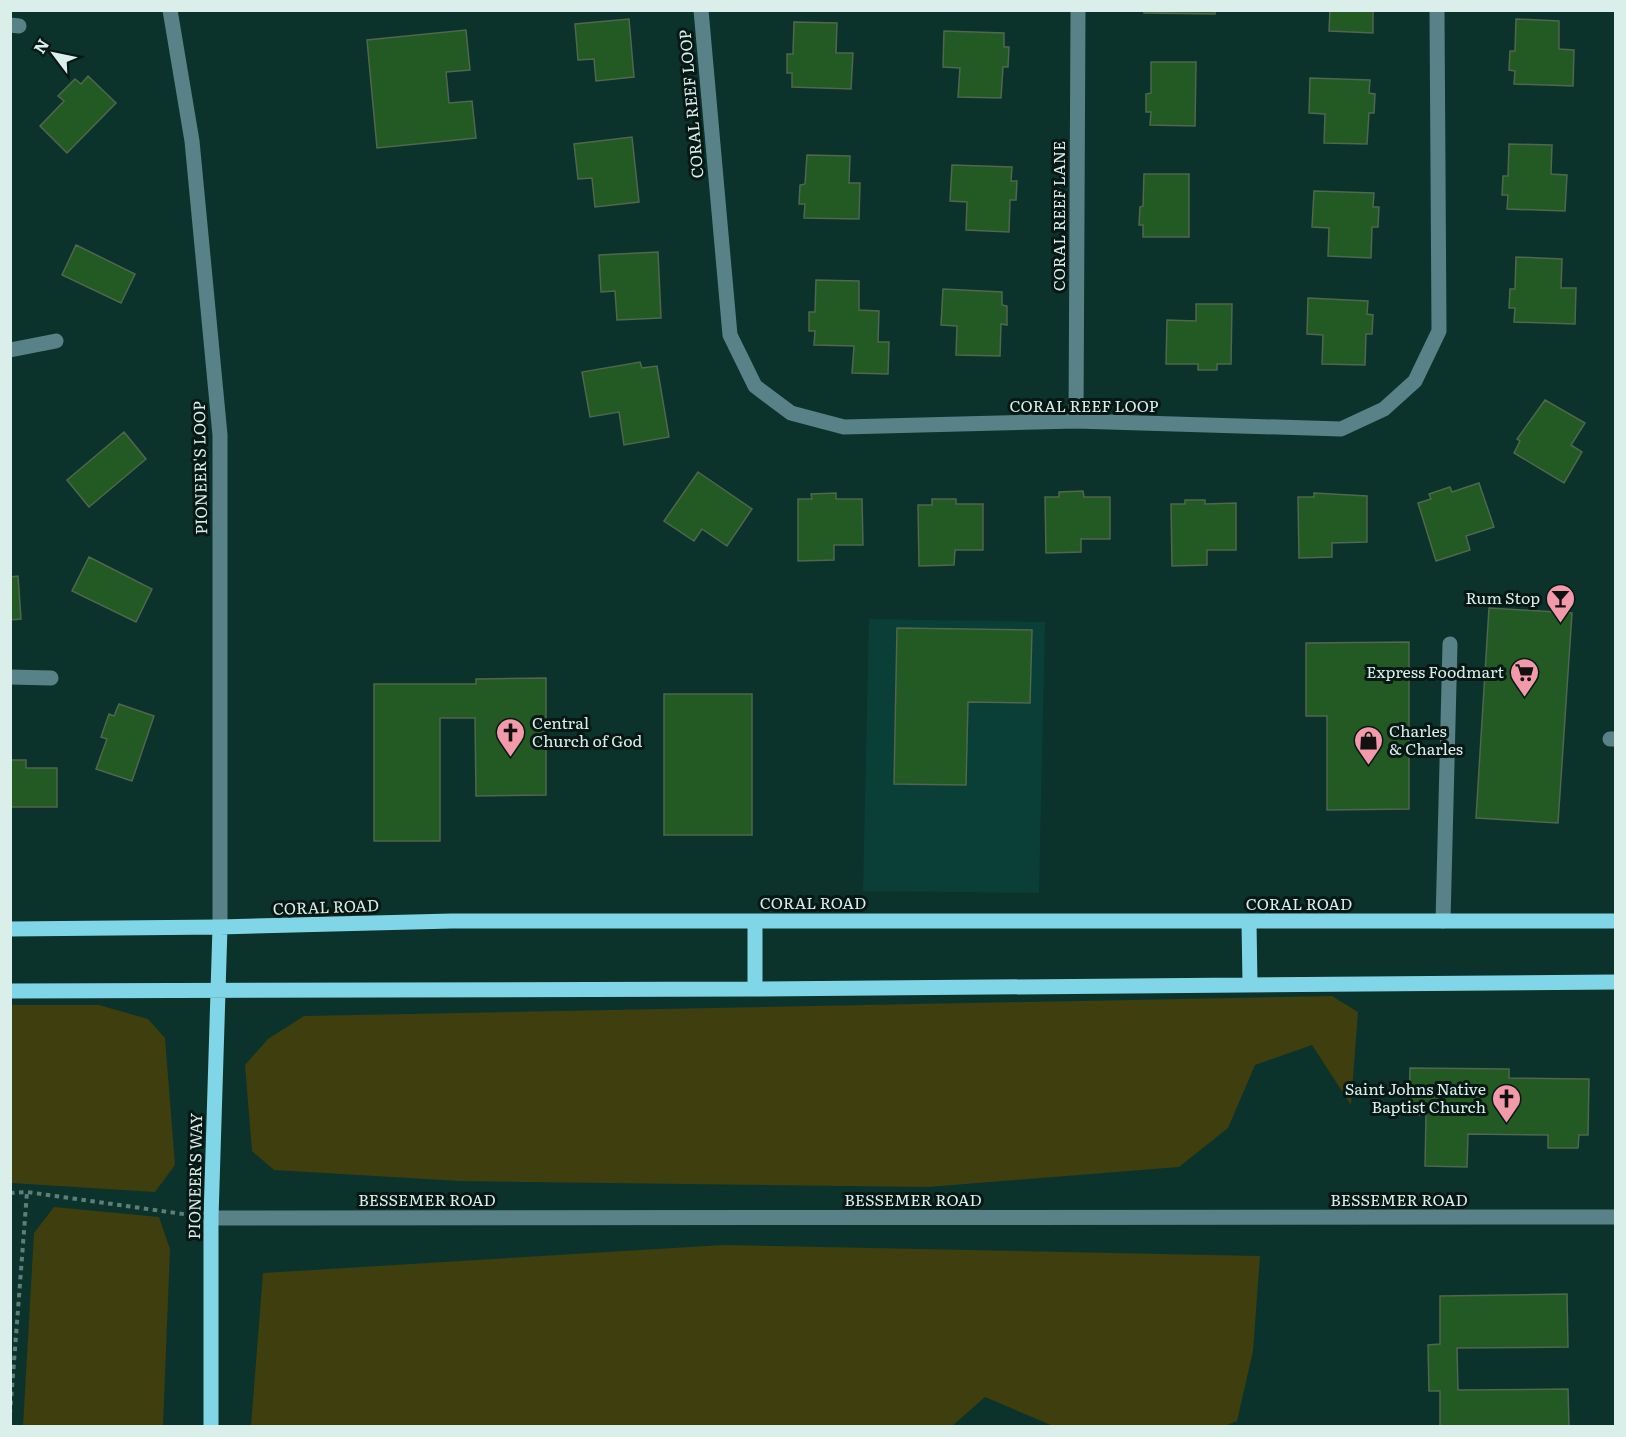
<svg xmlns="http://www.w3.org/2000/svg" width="1626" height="1437" font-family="Literata,serif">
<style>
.built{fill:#093f36}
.green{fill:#3e3e0f}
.building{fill:#235923;stroke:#50664e;stroke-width:1.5}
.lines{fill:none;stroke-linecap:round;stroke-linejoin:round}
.path{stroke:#5e7f78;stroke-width:4;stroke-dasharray:4.5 4.5;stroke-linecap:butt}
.minor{stroke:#598188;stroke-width:15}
.major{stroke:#80d6e6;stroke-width:15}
.labels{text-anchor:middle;stroke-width:6;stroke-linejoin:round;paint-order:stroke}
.street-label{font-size:16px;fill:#daefe9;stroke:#081814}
.poi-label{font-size:16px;fill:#daefe9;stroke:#081814;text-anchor:end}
</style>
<rect width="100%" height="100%" fill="#0b332b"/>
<path class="built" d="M869,619L1045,622L1039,893L863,891Z"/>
<path class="green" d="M1332,996L1358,1012L1351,1105L1312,1045L1255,1065L1228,1128L1179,1167L928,1187L459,1181L274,1170L252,1151L245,1065L268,1039L304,1016Z
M11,1005H99L148,1019L165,1038L175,1165L155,1192L11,1183Z
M54,1207L159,1217L170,1249L163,1426H23L34,1233Z
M723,1245L1260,1256L1253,1351L1237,1421L1224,1426H1053L985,1397L952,1426H251L263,1273Z"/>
<path class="building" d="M1144,10H1215V14L1144,13Z
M1330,10H1373V33L1329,31Z
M629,19L634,77L596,81L594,59L578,60L575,24Z
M1516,19L1559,21V49L1574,50L1573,86L1514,84L1515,71L1509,70L1510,51H1515Z
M794,22L837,23L836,53H853L851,89L792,87V73H787V54H793Z
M466,30L470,70L446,72L449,103L472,101L476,138L377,148L367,40Z
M944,31L1004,33V47H1009L1008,67H1003L1001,98L958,97L960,68L943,67Z
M1151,62H1196L1195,126L1150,125L1151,112H1146V94L1151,93Z
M88,76L116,103L67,153L40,126L64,101L58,96L75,79L81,84Z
M1310,78L1370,80L1369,93L1375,94L1374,113H1369L1367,144L1324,143L1325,114L1309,113Z
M632,137L639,202L595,207L592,178L578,179L574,144Z
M1509,144L1552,145L1551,174L1567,175L1565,211L1507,209L1508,195H1502L1503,176H1508Z
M807,155L850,156L849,183H860L859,219L804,218L805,204H799L800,185L805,184Z
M952,165L1012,167L1011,181H1017L1016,200H1010L1009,232L966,230L967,202L950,201Z
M1144,174H1189V237H1143V225H1139L1140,207L1143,206Z
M1314,191L1374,193L1373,207H1379L1378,227H1372L1371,258L1328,256L1329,228L1312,227Z
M76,245L135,274L121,303L62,275Z
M658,252L661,318L617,320L615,291L601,292L599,255Z
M1516,257L1562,259L1561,288H1576L1575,324L1514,322L1515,308H1509L1510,289H1515Z
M816,280L859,281V310L879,311L878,342H889L888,374L852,373L854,346L814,345L815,331H809V312H815Z
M943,289L1002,292V305L1007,306V325L1001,324L1000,356L956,355L957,326L941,325Z
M1308,298L1368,301L1367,314L1373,315L1372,334H1366L1365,365L1322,364L1323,335L1307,334Z
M1196,304H1232L1231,364H1217V370H1198V364H1166L1167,320L1196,321Z
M640,362L642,368L657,366L669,437L624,445L619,412L590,417L582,372Z
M1545,400L1585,423L1571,445L1582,452L1564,483L1514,453L1520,441L1517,439Z
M124,432L146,459L89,507L67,480Z
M698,472L752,509L727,546L702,529L694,541L664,521Z
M1479,483L1494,527L1466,536L1470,550L1436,561L1418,503L1431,499L1429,494L1450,487L1452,492Z
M1083,491L1084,497H1110V539H1081V552L1046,553L1045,497H1059V492Z
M836,493V499H862L863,545H834V560L798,561V499H812L811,494Z
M1314,493L1367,496V542L1332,543V557L1299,558L1298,497H1314Z
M932,499H956V504H983V550H955L954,565L919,566L918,505H932Z
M1185,500H1205V504L1236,503V550H1207V565L1172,566L1171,504H1185Z
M89,557L152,589L136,622L72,591Z
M18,576L21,619L10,620V577Z
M1489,608L1572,613L1558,823L1476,818Z
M897,628L1032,630L1030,703L968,702L966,785L894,784Z
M1409,642V809L1327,810V716H1306V643Z
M546,678V795L476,796L475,718H440V841H374V684H476V679Z
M664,694H752V835H664Z
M119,704L154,716L132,781L96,769L107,739L101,737L109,714L114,716Z
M10,760H26V768H57V807H10Z
M1410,1068L1509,1069V1078L1589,1079L1588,1135H1579L1578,1148H1548V1135L1468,1134L1467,1167L1425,1166L1426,1115H1409Z
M1567,1294L1568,1347L1457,1348L1458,1390L1568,1389L1569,1426H1440V1391H1429L1428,1345L1440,1344V1296Z"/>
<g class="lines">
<path class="path" d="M10,1193L27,1192L190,1215
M10,1414L27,1192"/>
<path class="minor" d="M170,10L192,141L220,435V927
M701,10L730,335L755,386L791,413L844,427L1076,421L1341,429L1384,409L1415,381L1439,331L1437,10
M10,25L19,26
M10,350L56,341
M1076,421L1078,10
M10,677L51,678
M1610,739H1616
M1443,921L1450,644
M211,1218L1616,1217"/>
<path class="major" d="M755,921V989
M1249,922L1250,984
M10,929L220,927L452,921H1616
M10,991L755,989L1616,982
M211,1426V1218L220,927"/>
</g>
<defs>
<symbol id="bar-pin" viewBox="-11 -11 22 30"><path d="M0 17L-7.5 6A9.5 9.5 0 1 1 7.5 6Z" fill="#f39aaa" stroke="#081814"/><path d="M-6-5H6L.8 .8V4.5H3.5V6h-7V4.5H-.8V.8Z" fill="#111"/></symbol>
<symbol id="supermarket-pin" viewBox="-11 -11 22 30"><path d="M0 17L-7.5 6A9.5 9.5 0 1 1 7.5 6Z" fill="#f39aaa" stroke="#081814"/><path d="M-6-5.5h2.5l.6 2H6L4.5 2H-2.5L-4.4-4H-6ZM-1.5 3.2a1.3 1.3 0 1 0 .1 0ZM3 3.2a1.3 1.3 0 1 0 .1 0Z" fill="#111"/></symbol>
<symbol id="church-pin" viewBox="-11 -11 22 30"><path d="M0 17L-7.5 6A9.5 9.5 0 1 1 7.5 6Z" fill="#f39aaa" stroke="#081814"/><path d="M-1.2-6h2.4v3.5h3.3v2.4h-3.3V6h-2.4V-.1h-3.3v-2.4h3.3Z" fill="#111"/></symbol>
<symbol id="shop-pin" viewBox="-11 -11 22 30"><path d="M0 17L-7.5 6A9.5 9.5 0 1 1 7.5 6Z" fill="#f39aaa" stroke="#081814"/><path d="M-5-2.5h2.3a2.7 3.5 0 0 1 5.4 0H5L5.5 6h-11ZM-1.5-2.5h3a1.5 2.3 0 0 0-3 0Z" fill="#111"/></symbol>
</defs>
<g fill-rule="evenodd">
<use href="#bar-pin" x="1544" y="582" width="33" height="45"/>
<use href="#supermarket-pin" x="1508" y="656" width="33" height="45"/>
<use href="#church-pin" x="494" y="716" width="33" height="45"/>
<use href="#shop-pin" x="1352" y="724" width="33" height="45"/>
<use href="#church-pin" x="1490" y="1082" width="33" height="45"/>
</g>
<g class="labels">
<g class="street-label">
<text transform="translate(691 104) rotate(-95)" y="6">CORAL REEF LOOP</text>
<text transform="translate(1059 216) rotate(-90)" y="6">CORAL REEF LANE</text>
<text x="1084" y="412">CORAL REEF LOOP</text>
<text transform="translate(200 468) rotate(-91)" y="6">PIONEER'S LOOP</text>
<text x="813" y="909">CORAL ROAD</text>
<text x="1299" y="910">CORAL ROAD</text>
<text transform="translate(326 907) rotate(-2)" y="6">CORAL ROAD</text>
<text transform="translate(195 1176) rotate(-89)" y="6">PIONEER'S WAY</text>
<text x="427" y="1206">BESSEMER ROAD</text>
<text x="913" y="1206">BESSEMER ROAD</text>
<text x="1399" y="1206">BESSEMER ROAD</text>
</g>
<g class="poi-label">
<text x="1540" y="604">Rum Stop</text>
<text x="1504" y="678">Express Foodmart</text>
<text x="532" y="729" text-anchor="start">Central<tspan x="532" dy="18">Church of God</tspan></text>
<text x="1389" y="737" text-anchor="start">Charles<tspan x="1389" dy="18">&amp; Charles</tspan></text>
<text x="1486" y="1095">Saint Johns Native<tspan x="1486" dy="18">Baptist Church</tspan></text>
</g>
</g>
<rect width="1626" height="1437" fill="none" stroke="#daefe9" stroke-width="24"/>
<g transform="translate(54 54) rotate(302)" stroke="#081814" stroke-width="4.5" paint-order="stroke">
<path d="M0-4.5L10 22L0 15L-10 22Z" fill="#daefe9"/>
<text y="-9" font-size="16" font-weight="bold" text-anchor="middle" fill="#daefe9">N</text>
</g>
</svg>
